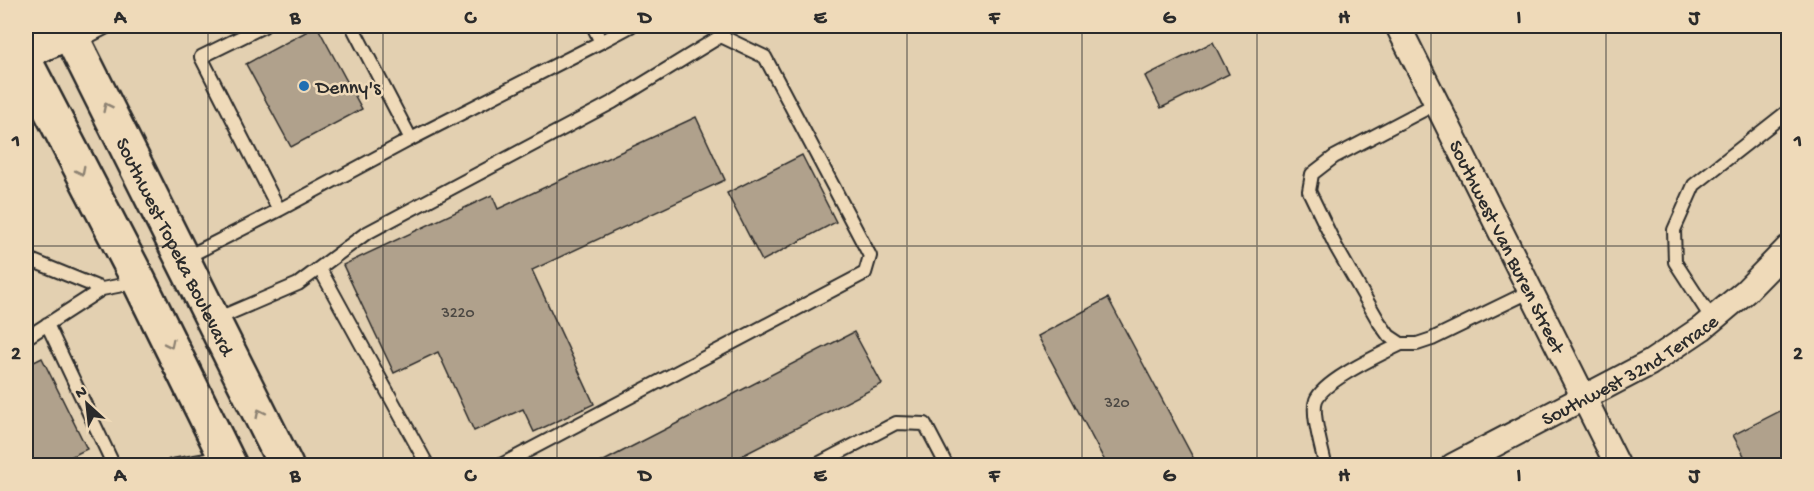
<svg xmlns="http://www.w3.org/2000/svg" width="1814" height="491" font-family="'Gochi Hand',sans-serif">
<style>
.building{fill:#b0a18c;stroke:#2b2b2b;stroke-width:1.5}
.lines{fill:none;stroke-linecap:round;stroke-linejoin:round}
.lane-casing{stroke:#2b2b2b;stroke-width:16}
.street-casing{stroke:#2b2b2b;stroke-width:28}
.primary-casing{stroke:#2b2b2b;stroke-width:38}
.lane{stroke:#efdab9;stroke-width:12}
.street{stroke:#efdab9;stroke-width:24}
.primary{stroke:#efdab9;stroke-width:33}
.oneway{stroke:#8d8272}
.grid{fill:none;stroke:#2b2b2b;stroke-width:1.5;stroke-opacity:0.55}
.poi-dot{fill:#1f6fb2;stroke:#efdab9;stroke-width:2}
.labels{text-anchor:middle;stroke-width:5;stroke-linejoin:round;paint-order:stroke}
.number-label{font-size:16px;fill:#4c4843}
.poi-label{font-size:20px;fill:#2b2b2b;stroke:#efdab9;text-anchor:start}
.street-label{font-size:20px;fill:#2b2b2b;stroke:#efdab9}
.neatline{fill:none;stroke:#2b2b2b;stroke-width:2}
.grid-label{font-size:20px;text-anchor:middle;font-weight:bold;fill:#2b2b2b}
</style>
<rect width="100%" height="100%" fill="#e3d0b1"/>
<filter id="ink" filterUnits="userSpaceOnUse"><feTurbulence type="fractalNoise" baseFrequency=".0167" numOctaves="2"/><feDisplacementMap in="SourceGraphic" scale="12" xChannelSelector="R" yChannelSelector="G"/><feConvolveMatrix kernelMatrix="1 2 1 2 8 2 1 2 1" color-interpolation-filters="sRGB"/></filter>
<g filter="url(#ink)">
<path class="building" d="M317,26L362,109L291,147L246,64Z
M1213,42L1229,74L1161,108L1145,76Z
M696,117L725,180L532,270L594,404L534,432L523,409L474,431L438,352L394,373L343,265L492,195L498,209Z
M802,155L836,222L762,261L727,193Z
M1108,298L1197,465H1107L1038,336Z
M854,332L882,384L724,465H596Z
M42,358L87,449L54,465H26V366Z
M1788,407V465H1749L1733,435Z"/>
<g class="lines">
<defs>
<path id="lane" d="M352,26L411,139L601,42L593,26
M601,42L631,26
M76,43L109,26
M1437,103L1334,157L1312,174L1309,191L1336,247L1379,322L1389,336L1401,344H1417L1432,339L1531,291
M279,210L411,139
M26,258L102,289
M183,259L279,210L201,57L264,26
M320,269L428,466
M1712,319L1675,262L1674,230L1694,185L1788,111
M214,320L298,284L365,234L613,102L721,36L718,26
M47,324L114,466
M26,338L102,289L138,282
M1325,464C1322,449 1311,413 1316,400C1324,380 1382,354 1401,344
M172,466L224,457
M499,466L865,273L870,256L765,57L721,36
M814,466L896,423L925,424L947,466"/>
<g id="street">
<path id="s1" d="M1398,26L1618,466"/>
<path id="s2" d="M1453,466L1650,363L1702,328L1746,291L1788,248"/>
</g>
<g id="primary">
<path id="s3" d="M66,26L286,466"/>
<path d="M26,51L70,32"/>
<path d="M26,63L139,281L230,466"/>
</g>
</defs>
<use href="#lane" class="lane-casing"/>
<use href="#street" class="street-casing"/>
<use href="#primary" class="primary-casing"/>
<use href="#lane" class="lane"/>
<use href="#street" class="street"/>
<use href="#primary" class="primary"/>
</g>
<defs><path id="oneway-chevron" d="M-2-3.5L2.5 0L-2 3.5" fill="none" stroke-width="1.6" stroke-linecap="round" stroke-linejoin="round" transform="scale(1.5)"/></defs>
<g class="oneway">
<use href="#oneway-chevron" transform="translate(107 107) rotate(-116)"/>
<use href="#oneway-chevron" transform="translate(81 171) rotate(63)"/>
<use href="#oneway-chevron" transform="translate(170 344) rotate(64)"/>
<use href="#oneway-chevron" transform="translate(260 413) rotate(-117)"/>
</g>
</g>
<path class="grid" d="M208,26V466M383,26V466M557,26V466M732,26V466M907,26V466M1082,26V466M1257,26V466M1431,26V466M1606,26V466M26,246H1788"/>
<circle class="poi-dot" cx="304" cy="86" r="6"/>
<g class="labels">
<g class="number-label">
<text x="458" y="317">3220</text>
<text x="1117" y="407">320</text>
</g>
<g class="poi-label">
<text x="316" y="93">Denny's</text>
</g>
<g class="street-label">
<text dy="7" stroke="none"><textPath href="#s1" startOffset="246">Southwest Van Buren Street</textPath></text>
<text dy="7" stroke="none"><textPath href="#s3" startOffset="246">Southwest Topeka Boulevard</textPath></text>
<text dy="7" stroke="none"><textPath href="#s2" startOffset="201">Southwest 32nd Terrace</textPath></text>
</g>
</g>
<rect width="1814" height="491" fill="none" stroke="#efdab9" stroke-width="66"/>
<g transform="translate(87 404) rotate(333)" stroke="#efdab9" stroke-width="4.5" paint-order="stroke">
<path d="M0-4.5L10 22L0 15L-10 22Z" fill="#2b2b2b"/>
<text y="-9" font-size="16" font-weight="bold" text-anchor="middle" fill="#2b2b2b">N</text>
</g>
<rect x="33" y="33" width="1748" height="425" class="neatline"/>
<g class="grid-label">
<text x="120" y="23">A</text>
<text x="295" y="23">B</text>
<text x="470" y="23">C</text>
<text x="645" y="23">D</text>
<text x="820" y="23">E</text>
<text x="994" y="23">F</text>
<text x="1169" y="23">G</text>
<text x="1344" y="23">H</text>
<text x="1519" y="23">I</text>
<text x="1694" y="23">J</text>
<text x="16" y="146">1</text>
<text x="1798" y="146">1</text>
<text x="16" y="359">2</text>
<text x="1798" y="359">2</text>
<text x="120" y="481">A</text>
<text x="295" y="481">B</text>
<text x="470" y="481">C</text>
<text x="645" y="481">D</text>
<text x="820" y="481">E</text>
<text x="994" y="481">F</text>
<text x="1169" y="481">G</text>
<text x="1344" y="481">H</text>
<text x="1519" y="481">I</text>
<text x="1694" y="481">J</text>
</g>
</svg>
